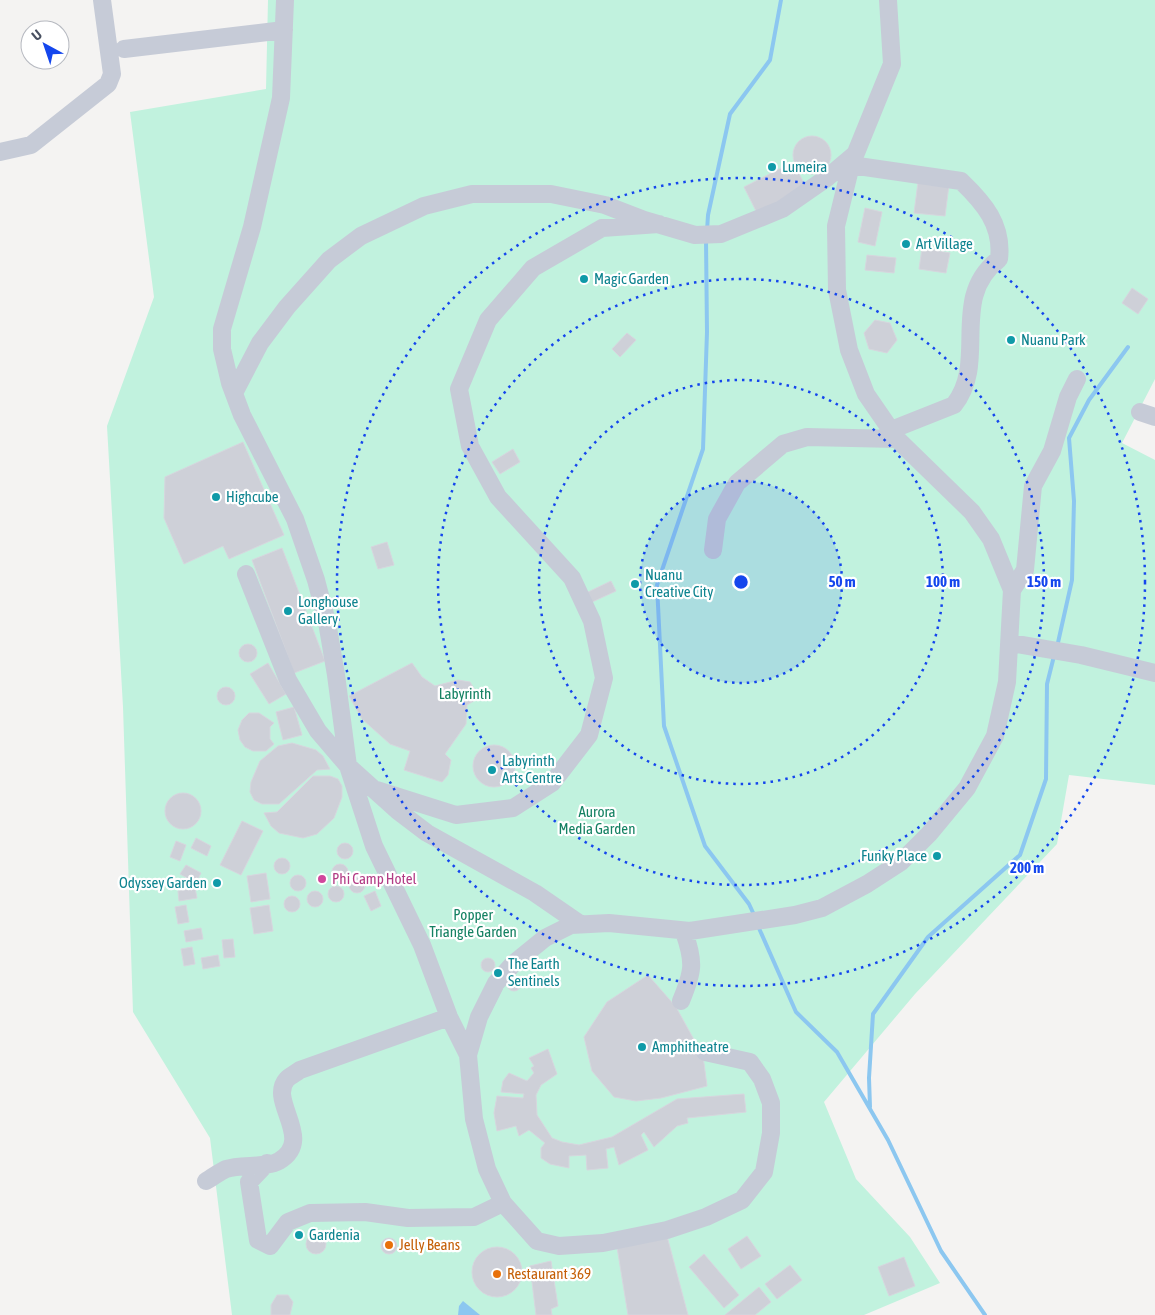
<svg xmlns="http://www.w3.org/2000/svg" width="1155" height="1315" font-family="'Asap Condensed',sans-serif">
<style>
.green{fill:#c1f2de}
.water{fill:#8cc7f0}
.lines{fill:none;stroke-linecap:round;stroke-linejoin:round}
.stream{stroke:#8cc7f0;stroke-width:4}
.building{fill:#ced0d8;stroke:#d6d7de}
.minor{stroke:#c6cbd7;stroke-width:18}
.ring{fill:none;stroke:#1446ed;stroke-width:2.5;stroke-dasharray:2.5 5}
.culture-dot{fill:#0f9aa8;stroke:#fff;stroke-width:2}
.hotel-dot{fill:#d1479c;stroke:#fff;stroke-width:2}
.food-dot{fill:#e8710a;stroke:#fff;stroke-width:2}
.labels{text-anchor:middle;stroke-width:4.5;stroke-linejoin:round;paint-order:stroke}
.culture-label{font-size:15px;fill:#0d838f;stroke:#fff;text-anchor:start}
.park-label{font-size:15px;fill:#148162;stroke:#fff}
.hotel-label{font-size:15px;fill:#b23c85;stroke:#fff;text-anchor:start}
.food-label{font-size:15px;fill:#c56008;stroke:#fff;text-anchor:start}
.centre{fill:#1446ed;stroke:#fff;stroke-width:2.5}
.ring-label{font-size:15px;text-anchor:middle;font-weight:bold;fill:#1446ed;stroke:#fff;stroke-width:4.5;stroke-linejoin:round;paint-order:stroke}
</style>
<rect width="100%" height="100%" fill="#f4f3f2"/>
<path class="green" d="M268,0H1155V379L1122,443L1155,460V785L1069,775L1057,844L915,994L824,1102L856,1179L910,1237L940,1283L864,1315H232L210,1138L133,1012L123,707L107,426L154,297L130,112L266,89Z"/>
<path class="water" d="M463,1301L480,1315H458L459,1306Z"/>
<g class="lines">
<path class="stream" d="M707,231L708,215L730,114L770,60L781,0
M706,240L707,332L703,449L657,585L664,726L705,846L749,904L755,917
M1057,647L1072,580L1074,501L1069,438L1089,400L1128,347
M758,926L796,1012L837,1052L888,1140L941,1251L985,1315
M870,1107L869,1078L873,1014L928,937L1020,855L1046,779L1047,684L1054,656"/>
</g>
<path class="building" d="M793 155a19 19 0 1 1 38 0a19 19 0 1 1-38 0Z
M793,162L806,187L757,213L744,187Z
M918,182L949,185L945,216L914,213Z
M865,208L882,212L875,246L858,242Z
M922,248L950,253L946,273L919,269Z
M867,255L896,258L894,273L865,270Z
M1132,288L1148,299L1138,314L1122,303Z
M875,320L890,323L897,340L887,353L869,349L864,333Z
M627,333L636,340L620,357L612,349Z
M243,442L284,535L229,559L223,546L184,564L164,518L165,477Z
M513,449L520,462L500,474L492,462Z
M387,542L394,565L378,569L371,547Z
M282,548L325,661L294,673L252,560Z
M611,581L616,591L590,603L586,593Z
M239 653a9 9 0 1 1 18 0a9 9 0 1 1-18 0Z
M268,663L286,694L269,704L250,674Z
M412,663L422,677L435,686L458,680L470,682L475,690L477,699L467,705L466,724L445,754L451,760L448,775L442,782L404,770L410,751L390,744L362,719L349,696Z
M217 696a9 9 0 1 1 18 0a9 9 0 1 1-18 0Z
M294,707L302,735L283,740L276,712Z
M249,713H259L274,723L270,727V739L274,744L266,751H253L245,747L240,740L238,730L242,720Z
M292,743L316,750L323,756L330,769L317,770L279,804H262L254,800L250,792L251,782L260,761L278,746Z
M473 766a21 21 0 1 1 42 0a21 21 0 1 1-42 0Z
M313,776H330L338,779L342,786V797L334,818L317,834L303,838L279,833L271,826L264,813L277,812Z
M165 811a18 18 0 1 1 36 0a18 18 0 1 1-36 0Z
M242,821L263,831L241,875L220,865Z
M196,838L211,846L207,856L191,848Z
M176,841L186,845L180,861L170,857Z
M337 851a8 8 0 1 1 16 0a8 8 0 1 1-16 0Z
M274 866a8 8 0 1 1 16 0a8 8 0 1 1-16 0Z
M332 872a8 8 0 1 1 16 0a8 8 0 1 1-16 0Z
M186,865L201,873L196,883L180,874Z
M266,873L270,899L251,902L247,876Z
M290 883a8 8 0 1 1 16 0a8 8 0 1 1-16 0Z
M349 885a8 8 0 1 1 16 0a8 8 0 1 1-16 0Z
M328 894a8 8 0 1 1 16 0a8 8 0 1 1-16 0Z
M195,888L197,898L179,901L178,891Z
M307 899a8 8 0 1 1 16 0a8 8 0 1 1-16 0Z
M375,891L381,906L371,911L364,896Z
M284 904a8 8 0 1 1 16 0a8 8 0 1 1-16 0Z
M186,905L189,922L178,924L175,907Z
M269,905L273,931L254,934L250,908Z
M201,928L203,939L186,942L184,931Z
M233,939L235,957L224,958L222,940Z
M192,947L195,964L184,966L181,949Z
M218,955L220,966L203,969L201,958Z
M481 965a7 7 0 1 1 14 0a7 7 0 1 1-14 0Z
M648,975L676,1007L703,1056L707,1086L661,1098L636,1101L614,1097L592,1071L584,1037L607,1002Z
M507 984a7 7 0 1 1 14 0a7 7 0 1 1-14 0Z
M548,1049L557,1074L541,1085L536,1095L537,1115L552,1138L562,1142L579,1145L612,1137L677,1099L744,1094L746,1112L687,1118L688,1123L677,1126L654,1147L644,1132L641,1135L648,1150L619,1165L614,1147L606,1149L608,1168L587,1170L586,1155L569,1156V1168L550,1164L541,1158V1148L545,1143L529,1130L519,1136L516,1126L497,1131L494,1113L497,1096L523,1098L524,1094L501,1092L503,1081L509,1073L527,1081L534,1073L531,1068L534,1066L529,1058Z
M306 1244a10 10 0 1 1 20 0a10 10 0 1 1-20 0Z
M667,1236L688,1315H628L617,1247Z
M747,1236L761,1256L741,1269L728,1249Z
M381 1246a8 8 0 1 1 16 0a8 8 0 1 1-16 0Z
M472 1272a25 25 0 1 1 50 0a25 25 0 1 1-50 0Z
M704,1254L739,1295L724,1308L689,1267Z
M904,1257L915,1286L889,1296L878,1267Z
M551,1261L558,1306L551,1309L552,1315H536L530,1266Z
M790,1265L802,1280L777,1299L765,1284Z
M759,1287L771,1302L755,1315H725Z
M277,1295H288L293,1302L290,1315H271V1305Z"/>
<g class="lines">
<path class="minor" d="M285,0L281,98L252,227L222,329V349L230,383L242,415L295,519L316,580L327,622L336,675L348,766L374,846L422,945L449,1017L468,1055L474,1119L487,1169L503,1203L537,1241L559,1246L603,1243L667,1230L706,1217L742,1200L764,1172L771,1133V1103L762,1079L750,1062L705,1052
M124,49L284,30
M0,152L31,145L108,84L112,74L102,0
M851,165L961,181C984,203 1003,225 999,259C948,298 989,361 954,405L891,430
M234,393L260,343L287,307L329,260L361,236L424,206L472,194H551L605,205L644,220L695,235L721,234L782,209L828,177L854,155
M1140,412L1155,417
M713,550L717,519L737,483L783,444L807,437L897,439
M246,574L288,680L318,731L348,766L398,811L427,833L535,893L580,924
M1012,590L1025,570L1033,486L1052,451L1068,397L1077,379
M1011,643L1081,655L1155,673
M377,790L456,815L513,808L552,783L589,735L604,678L592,621L572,578L498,497L470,446L459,389L488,320L533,268L602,228L659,224
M681,1001C693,972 695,963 684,932
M468,1055L479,1017L496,983L513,964L545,938L571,925L609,923L690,931L795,915L822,908L867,884L901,862L929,834L967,788L995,736L1007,682L1012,590L991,539L972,512L897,439L866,394L849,350L837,290L836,226L851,165L892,64L888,0
M267,1163L249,1182L258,1240L270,1246L288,1222L310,1213L365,1212L408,1218L474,1217L503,1203
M206,1181C212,1178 219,1172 226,1169C240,1164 267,1168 279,1161C316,1139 267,1101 287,1079C290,1076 296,1073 300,1070L449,1017"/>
</g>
<circle cx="741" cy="582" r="101" fill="#1446ed" fill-opacity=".12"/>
<g class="ring">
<circle cx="741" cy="582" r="101"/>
<circle cx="741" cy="582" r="202"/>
<circle cx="741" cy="582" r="303"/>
<circle cx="741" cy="582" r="404"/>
</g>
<g class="culture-dot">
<circle cx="772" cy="167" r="5"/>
<circle cx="906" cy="244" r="5"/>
<circle cx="584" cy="279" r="5"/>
<circle cx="1011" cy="340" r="5"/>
<circle cx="216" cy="497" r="5"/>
<circle cx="635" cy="584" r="5"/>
<circle cx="288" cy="611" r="5"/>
<circle cx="492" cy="770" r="5"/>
<circle cx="937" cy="856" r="5"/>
<circle cx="217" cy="883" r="5"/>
<circle cx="498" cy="973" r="5"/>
<circle cx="642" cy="1047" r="5"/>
<circle cx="299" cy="1235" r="5"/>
</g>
<circle class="hotel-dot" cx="322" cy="879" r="5"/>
<g class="food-dot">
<circle cx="389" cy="1245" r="5"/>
<circle cx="497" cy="1274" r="5"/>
</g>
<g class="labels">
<g class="culture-label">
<text x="782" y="172">Lumeira</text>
<text x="916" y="249">Art Village</text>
<text x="594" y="284">Magic Garden</text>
<text x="1021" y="345">Nuanu Park</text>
<text x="226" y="502">Highcube</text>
<text x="645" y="580">Nuanu<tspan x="645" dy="17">Creative City</tspan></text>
<text x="298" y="607">Longhouse<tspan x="298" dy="17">Gallery</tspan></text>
<text x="502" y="766">Labyrinth<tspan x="502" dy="17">Arts Centre</tspan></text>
<text x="927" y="861" text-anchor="end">Funky Place</text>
<text x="207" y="888" text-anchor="end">Odyssey Garden</text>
<text x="508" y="969">The Earth<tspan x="508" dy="17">Sentinels</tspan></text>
<text x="652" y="1052">Amphitheatre</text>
<text x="309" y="1240">Gardenia</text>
</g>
<g class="park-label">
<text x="465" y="699">Labyrinth</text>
<text x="597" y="817">Aurora<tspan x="597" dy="17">Media Garden</tspan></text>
<text x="473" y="920">Popper<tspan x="473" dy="17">Triangle Garden</tspan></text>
</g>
<g class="hotel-label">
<text x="332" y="884">Phi Camp Hotel</text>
</g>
<g class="food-label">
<text x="399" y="1250">Jelly Beans</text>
<text x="507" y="1279">Restaurant 369</text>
</g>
</g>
<circle cx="741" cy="582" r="8" class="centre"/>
<g class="ring-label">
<text x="842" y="587">50 m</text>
<text x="943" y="587">100 m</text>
<text x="1044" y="587">150 m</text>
<text x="1027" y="873">200 m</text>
</g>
<g transform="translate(45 45) rotate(320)"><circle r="24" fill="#ffffff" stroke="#b6b9c0"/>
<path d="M0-4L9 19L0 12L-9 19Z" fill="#1446ed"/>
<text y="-8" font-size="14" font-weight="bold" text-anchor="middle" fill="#495061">U</text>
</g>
</svg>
